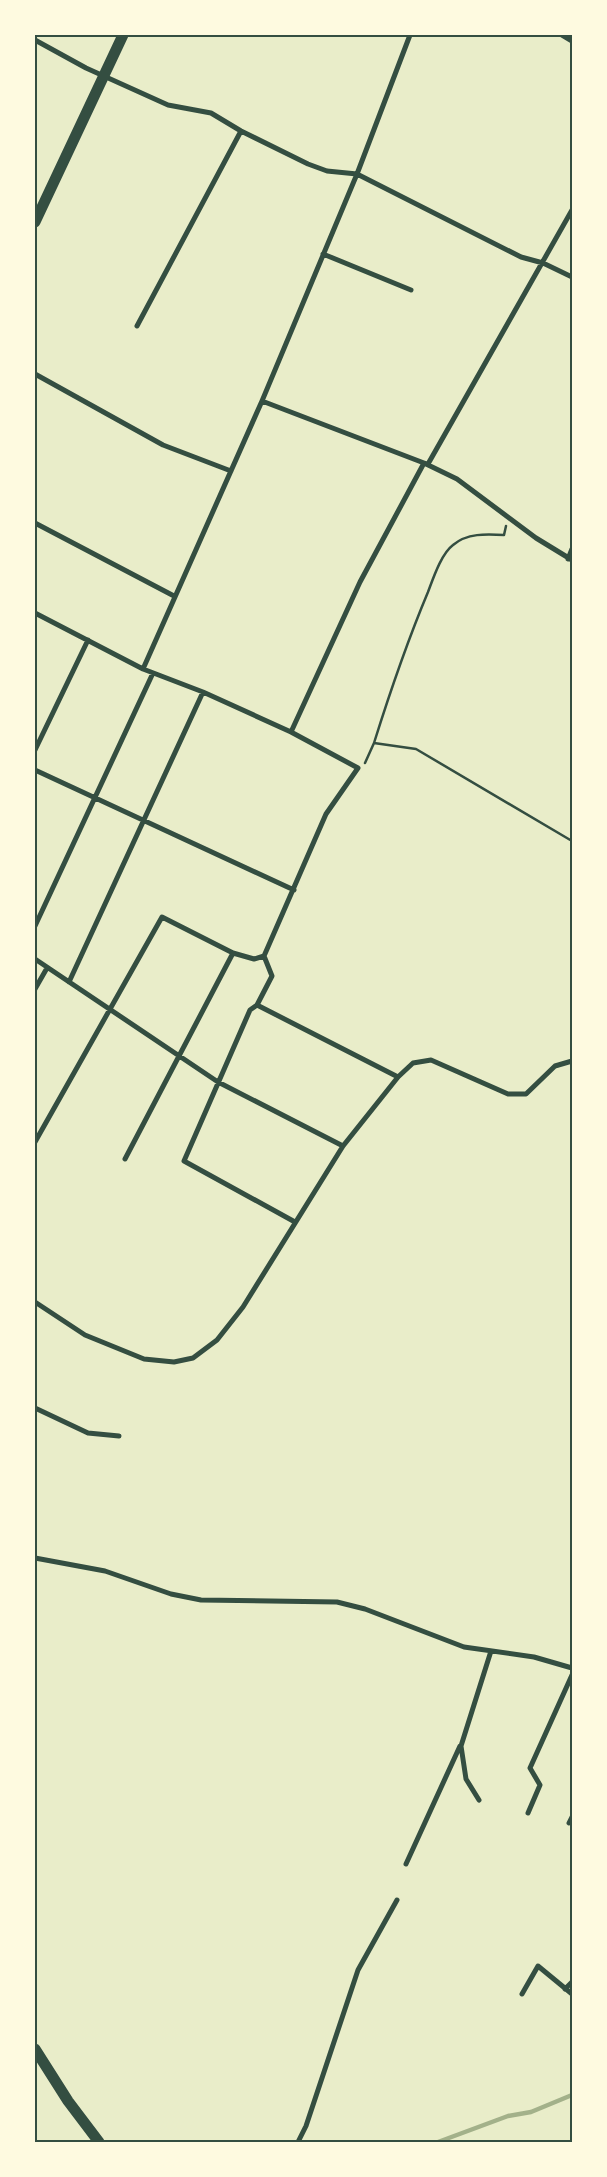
<svg xmlns="http://www.w3.org/2000/svg" width="607" height="2177" font-family="Helvetica,sans-serif">
<style>
.lines{fill:none;stroke-linecap:round;stroke-linejoin:round}
.stream{stroke:#a3b18a;stroke-width:4.5}
.path{stroke:#344e41;stroke-width:2.5}
.minor{stroke:#344e41;stroke-width:5}
.primary{stroke:#344e41;stroke-width:11}
.neatline{fill:none;stroke:#344e41;stroke-width:2}
</style>
<rect width="100%" height="100%" fill="#e9edc9"/>
<g class="lines">
<path class="stream" d="M438,2142L508,2116L531,2112L572,2095"/>
<path class="path" d="M374,743C390,692 407,642 428,592C433,579 441,554 453,545C467,533 486,534 504,535L506,526
M365,763L374,743L416,749L572,841"/>
<path class="minor" d="M562,35L572,41
M35,40L86,68L168,105L211,113L241,131L308,164L327,171L357,174L521,257L543,263L572,277
M323,254L411,290
M137,326L241,131
M35,374L163,445L231,471
M262,401L424,463L457,479L536,538L572,560
M428,464L572,210
M35,523L174,596
M568,559L572,549
M35,613L143,669L203,692L291,732L358,768L326,814L264,956L254,959L233,953L125,1159
M143,669L262,401L357,174L410,35
M291,732L360,582L424,463
M35,750L88,640
M35,770L294,890
M35,926L153,673
M264,956L272,976L257,1005L398,1077
M35,959L218,1082L343,1146
M69,982L203,692
M35,989L47,968
M257,1005L250,1010L184,1161L295,1222
M35,1142L162,917L233,953
M35,1302L85,1335L144,1359L174,1362L193,1358L217,1340L243,1307L343,1146L398,1077L413,1063L431,1060L508,1094H526L555,1066L572,1061
M35,1408L88,1433L119,1436
M35,1558L105,1571L171,1594L201,1600L337,1602L365,1609L464,1647L534,1657L572,1668
M479,1800L466,1779L461,1746L491,1651
M528,1813L540,1785L530,1768L572,1675
M569,1823L572,1817
M406,1864L460,1746
M565,1989L572,1982
M522,1994L538,1966L572,1994
M298,2142L306,2126L358,1970L397,1900"/>
<path class="primary" d="M35,222L123,35
M35,2049L68,2101L99,2142"/>
</g>
<rect width="607" height="2177" fill="none" stroke="#fefae0" stroke-width="72"/>
<rect x="36" y="36" width="535" height="2105" class="neatline"/>
</svg>
